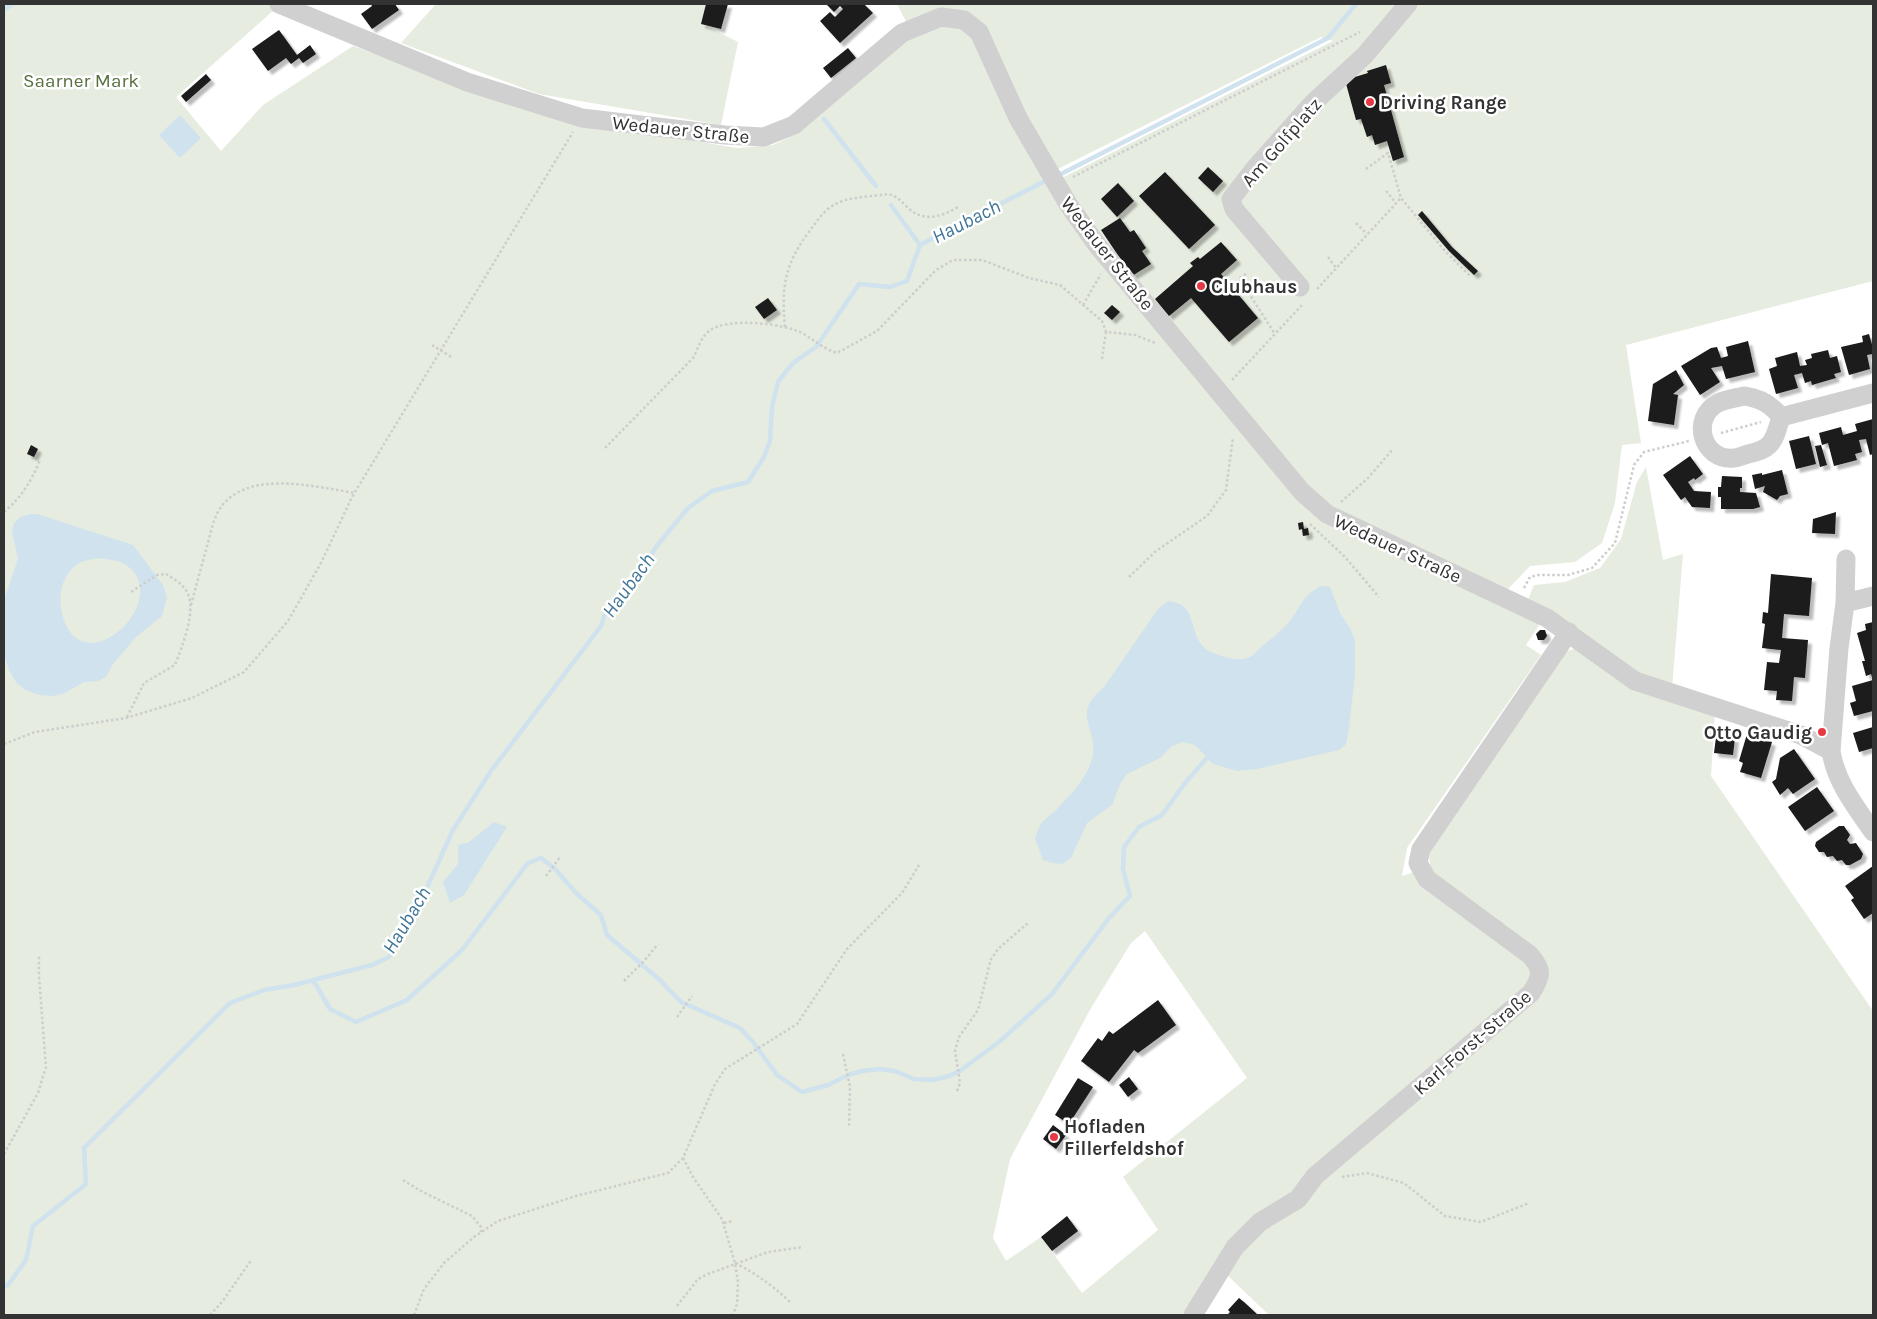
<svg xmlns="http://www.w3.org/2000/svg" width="1877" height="1319" font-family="Karla,sans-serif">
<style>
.green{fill:#e6ecdf;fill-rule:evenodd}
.water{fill:#cfe2ee;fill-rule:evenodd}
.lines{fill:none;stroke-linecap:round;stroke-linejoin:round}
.stream{stroke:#cfe2ee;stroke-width:4.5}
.building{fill:#1a1a1a;filter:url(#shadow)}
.path{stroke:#cdcdcd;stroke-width:2.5;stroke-dasharray:2.5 2.5;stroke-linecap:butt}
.minor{stroke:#d0d0d0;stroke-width:19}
.poi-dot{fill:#e63946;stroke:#fff;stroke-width:2}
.labels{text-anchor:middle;stroke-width:5;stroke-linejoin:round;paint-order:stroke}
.park-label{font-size:19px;fill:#56703f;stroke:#fff}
.poi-label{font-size:19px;font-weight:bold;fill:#333;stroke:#fff;text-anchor:start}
.street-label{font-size:19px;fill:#333;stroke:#fff}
.water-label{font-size:20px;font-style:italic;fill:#3f7597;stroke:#fff}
</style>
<defs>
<filter id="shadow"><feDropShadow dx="4" dy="4" stdDeviation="1" flood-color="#0004"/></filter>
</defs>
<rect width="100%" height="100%" fill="#fff"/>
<path class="green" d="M4,4H295L275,9L176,97L221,151L263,105L353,46L529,109L587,123L737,148L773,145L800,132L913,35L897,4H1873V281L1626,345L1641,443L1622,445L1615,503L1602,543L1575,562L1530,566L1506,591L1540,624L1526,645L1541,655L1407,848L1402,876L1430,867L1429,850L1566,651L1578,648L1715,713L1711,776L1873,1011V1315H1269L1227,1275L1186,1315H4ZM1321,37L1333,41L1050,184L1044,176ZM1145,931L1247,1078L1123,1177L1158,1230L1082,1293L1041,1237L1006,1261L993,1238L1010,1159L1091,1008L1131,943Z
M436,4H706L702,24L738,42L721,125L539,94L401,43Z
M1646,467L1663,560L1683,554L1672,688L1642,678L1527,602L1534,585L1565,582L1600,568L1621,539L1637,482Z"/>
<path class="water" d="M180,115L201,138L180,158L159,135Z
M30,514H37L133,545L163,585L167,597L162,616L136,637L113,664L106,677L98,681L84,682L65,693L54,696L40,695L25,690L16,682L9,670L4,655V600L18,559L12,532L14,523L20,517ZM101,558C109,560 119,560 126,565C173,596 92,679 66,625C57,606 58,580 75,566C82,560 92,559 101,558Z
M1321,586L1330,587L1340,613L1350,628L1355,641V674L1349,728L1346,744L1339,750L1257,769L1237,771L1213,764L1195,745L1183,742L1172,746L1160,758L1127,774L1120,784L1112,805L1087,823L1071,858L1062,864L1053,863L1043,860L1035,838C1037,834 1038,828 1041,824C1044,819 1051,815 1055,811C1069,796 1084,782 1091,762C1103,730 1067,717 1104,687L1158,609L1168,601C1173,602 1179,603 1183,606C1198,618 1189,646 1216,654C1227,658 1242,663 1253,655C1256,653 1258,650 1261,647C1271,639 1280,632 1289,622C1303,605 1299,598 1321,586Z
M494,822L507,827L464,895L450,903L443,882L458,864V845L469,842Z"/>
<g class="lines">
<path class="stream" d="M4,10L12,4
M824,119L876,186
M1057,176L1328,38L1356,4
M891,205L920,245
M313,980L330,1009L356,1022L407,1000L462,950L528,863L541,858L555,869L577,894L601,915L607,935L660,980L681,1002L740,1028L753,1042L777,1075L802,1092L828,1085L848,1075L862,1071L879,1069L895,1071L914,1079L932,1080L950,1076L961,1070L999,1042L1052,994L1109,918L1130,896L1123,869L1124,847L1139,827L1162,815L1185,783L1207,758
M4,1286L8,1285L26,1260L33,1226L86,1184L84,1148L230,1003L264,990L294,985L372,965L389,957L420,903L453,830L491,771L601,626L606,611L620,604L656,547L688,508L712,491L748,482L764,457L770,441L772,407L778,382L793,363L816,347L859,284L890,287L907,281L920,245L1047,180"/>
</g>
<path class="building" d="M371,4H395L399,10L372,29L361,14L372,6Z
M706,4H728L721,29L701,24Z
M826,4H864L873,13L840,43L820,21L830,12L835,17L843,9L840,6L834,12Z
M279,30L297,55L310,45L316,54L303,63L299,58L291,64L286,58L268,71L252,49Z
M848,48L856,58L831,78L823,68Z
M1386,65L1391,83L1384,85L1404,157L1393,161L1387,141L1375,145L1372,135L1367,137L1361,119L1356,120L1345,80L1368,73L1367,71Z
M206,74L211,80L186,102L181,96Z
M1208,167L1223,181L1213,192L1198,178Z
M1165,172L1215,225L1189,249L1139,196Z
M1118,183L1134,201L1117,217L1101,199Z
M1422,211L1452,247L1478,271L1474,275L1449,251L1418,215Z
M1120,218L1130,232L1134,230L1146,248L1142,251L1151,264L1132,276L1101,230Z
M1221,242L1237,260L1221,274L1258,318L1229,342L1191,298L1169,316L1155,299L1193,266L1190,263L1198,257L1200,259Z
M768,298L777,310L764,319L755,307Z
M1112,305L1120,312L1112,320L1104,313Z
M1869,334L1873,348V354L1867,355L1870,369L1849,375L1841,347L1863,342L1862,336Z
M1748,341L1755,372L1726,379L1722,366L1711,368L1720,382L1700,395L1681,366L1711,348L1717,347L1721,358L1728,356L1726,347Z
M1828,350L1830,358L1837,356L1841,372L1834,374L1836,378L1812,385L1811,381L1805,383L1802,373L1794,375L1798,388L1776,394L1769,369L1777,366L1775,358L1797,352L1800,366L1807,365L1805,360L1812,358L1811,354Z
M1676,370L1684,385L1673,394L1678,395L1674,425L1648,421L1653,384Z
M1873,419V454L1870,455L1866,439L1859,440L1862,452L1855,454L1857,460L1834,466L1828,443L1822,445L1819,433L1841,427L1843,435L1857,431L1855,424Z
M1809,436L1816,464L1796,469L1789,441Z
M31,445L38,449L34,457L27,454Z
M1821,445L1827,465L1820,467L1815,446Z
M1690,456L1703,474L1695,480L1694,478L1688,482L1694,491L1711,492L1710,508L1692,507L1685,497L1681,500L1663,475Z
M1782,470L1788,494L1780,496L1777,500L1763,492L1765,486L1755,489L1752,475L1762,473V475Z
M1722,476L1742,477V488H1740V492L1756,493L1760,507L1753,509H1721V497H1718V487H1721Z
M1836,512L1835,534L1812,533L1813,519Z
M1303,522L1304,529L1308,528L1309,535L1303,536L1302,529L1299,530L1298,523Z
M1771,574L1812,578L1809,616L1784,614L1782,638L1808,640L1805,678L1794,677L1792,701L1776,700L1777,691L1764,690L1767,662L1779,663L1781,650L1762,648L1765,624L1762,623L1763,612L1768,613Z
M1873,622V680L1871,674L1866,676L1862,661H1865L1857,633L1866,630L1865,624Z
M1540,630H1545L1547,636L1544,640H1538L1536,634Z
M1873,680V711L1854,716L1850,703L1856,701L1852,686Z
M1873,727V748L1859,752L1853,733Z
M1747,734L1772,742L1761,778L1740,772L1743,763L1739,761Z
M1716,737L1735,738L1733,755L1714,753Z
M1794,749L1815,779L1793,794L1788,788L1780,795L1772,782L1776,779L1780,758Z
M1817,787L1834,811L1805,831L1788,807Z
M1839,826H1844L1850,835L1847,840L1850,844L1856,843L1863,854L1861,859L1850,865H1846L1842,860L1837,861L1833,856L1827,857L1824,852H1819L1815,846L1816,842Z
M1873,866V913L1864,919L1851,900L1854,898L1845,886Z
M1158,1000L1176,1025L1138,1053L1134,1050L1109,1082L1081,1061L1098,1038L1102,1041L1109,1031L1113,1034Z
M1129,1077L1138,1089L1128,1097L1119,1085Z
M1078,1078L1093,1087L1069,1124L1055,1115Z
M1053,1125L1066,1135L1056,1149L1043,1139Z
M1067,1216L1078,1231L1052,1251L1041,1237Z
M1239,1298L1244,1302L1258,1315H1227L1230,1312L1228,1310Z"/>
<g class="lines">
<path class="path" d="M1366,169L1388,153L1401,198L1444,250L1471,277
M1073,177L1360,32
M1386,191L1396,203
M1356,223L1367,234
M1328,257L1336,268
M1246,274L1239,278L1275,334
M1317,289L1401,198
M1083,305L1101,274
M785,327C781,286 785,263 811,229C817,221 823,212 832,206C847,196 871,197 888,194C897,196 901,201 907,207C923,223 941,217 958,207
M432,345L453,358
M1102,359L1106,332
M1232,380L1303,304
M1721,433L1761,422
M605,448L693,358C698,349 701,337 709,331C726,317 785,323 804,334C815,341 824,349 837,353L877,331L936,270L953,260H982L1029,278L1060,285L1102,321L1106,332L1135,335L1155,343
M1341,502L1368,478L1393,449
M4,512C21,498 32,480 40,460
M1310,524L1345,557L1379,597
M1129,577L1156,551L1207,516L1226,490L1233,437
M1524,588L1530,577L1538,575H1568L1592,568L1615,543L1634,465L1644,452L1689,441
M191,605C196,586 201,568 206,550C210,537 212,522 219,510C245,468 316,487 355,493
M127,717L144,683L175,665C182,646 199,607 185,589C180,582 172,578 166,574L157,575L131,592
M4,744L35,732L126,718L192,698L244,672L288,621L321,563L352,497L573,132
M546,876L560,857
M624,981L645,960L658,944
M677,1017L692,996
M843,1054L850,1087L849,1128
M957,1091L960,1083L955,1051L959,1037L978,1010L991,959L999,948L1028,923
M4,1154L38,1093L46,1067L39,977V955
M683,1158L693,1177L722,1219L735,1263L738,1282L737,1304L733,1315
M1342,1177L1367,1173L1404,1183L1445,1216L1481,1222L1529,1203
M403,1180L419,1190L472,1216L481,1227V1232
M724,1223L734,1221
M735,1263C757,1274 773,1286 790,1302
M677,1306L698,1279L708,1274L768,1252L803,1247
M210,1315L222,1302L252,1259
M414,1315L424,1289L444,1263L474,1237L498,1221L576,1196L668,1173L683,1158L715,1084L725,1069L797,1024L847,949L902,893L919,865"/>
<path class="minor" d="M279,4L467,82L582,118L725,135L764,137L794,125L902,33L941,17L964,20L979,32L1018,118L1068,204L1097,245L1302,492L1327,514L1547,618L1635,681L1801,735L1831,751
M1300,287L1234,209L1231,199L1255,168L1312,104L1365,55L1408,4
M1744,396C1760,398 1771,404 1781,417C1778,426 1776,438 1769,445C1763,451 1756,452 1748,454C1744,455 1738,458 1734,458C1702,461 1690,418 1718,403C1726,399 1736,398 1744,396Z
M1781,417L1873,393
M1846,559L1845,603L1839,648L1831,751C1836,783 1856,807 1873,832
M1845,603L1873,596
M1193,1315L1235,1247L1260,1222L1298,1199L1315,1176L1531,993C1542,976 1543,970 1530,955L1427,879L1418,863L1421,849L1569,632"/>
</g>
<g class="poi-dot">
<circle cx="1370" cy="102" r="5"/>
<circle cx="1201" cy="286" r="5"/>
<circle cx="1822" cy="732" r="5"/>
<circle cx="1054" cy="1137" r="5"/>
</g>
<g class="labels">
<g class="park-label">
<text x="81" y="87">Saarner Mark</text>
</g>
<g class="poi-label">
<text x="1380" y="109">Driving Range</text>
<text x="1211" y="293">Clubhaus</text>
<text x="1812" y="739" text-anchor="end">Otto Gaudig</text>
<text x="1064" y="1133">Hofladen<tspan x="1064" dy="22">Fillerfeldshof</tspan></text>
</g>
<g class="street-label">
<text transform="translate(681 129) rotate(6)" y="7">Wedauer Straße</text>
<text transform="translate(1281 142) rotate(-49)" y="7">Am Golfplatz</text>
<text transform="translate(1108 253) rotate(52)" y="7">Wedauer Straße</text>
<text transform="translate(1398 548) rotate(25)" y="7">Wedauer Straße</text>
<text transform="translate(1472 1042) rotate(-41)" y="7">Karl-Forst-Straße</text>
</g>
<g class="water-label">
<text transform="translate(966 221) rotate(-27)" y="7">Haubach</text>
<text transform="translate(628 585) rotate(-54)" y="7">Haubach</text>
<text transform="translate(406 920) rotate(-59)" y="7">Haubach</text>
</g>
</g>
<rect width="1877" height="1319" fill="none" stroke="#333333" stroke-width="10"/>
</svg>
